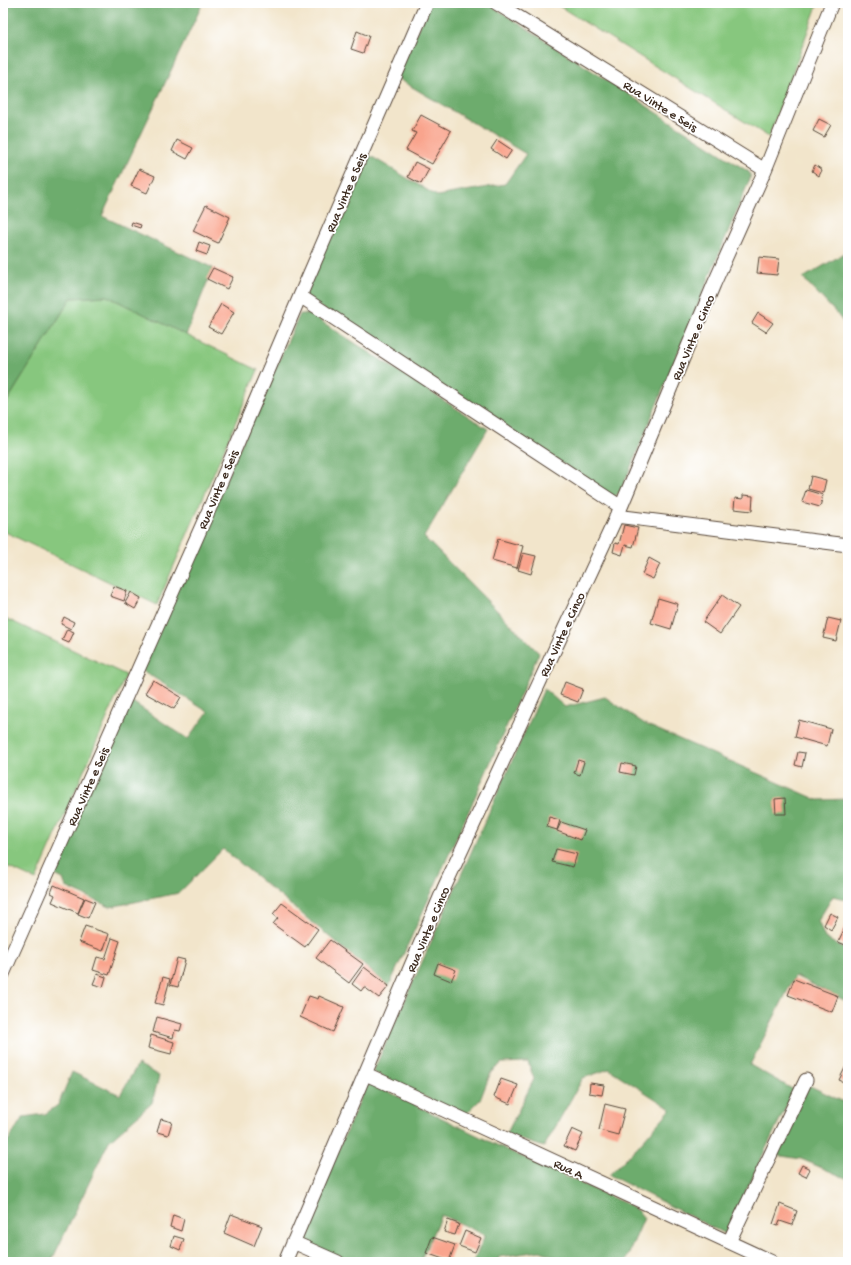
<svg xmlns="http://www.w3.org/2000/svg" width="851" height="1265" font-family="'Gochi Hand',sans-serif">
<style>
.green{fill:#87c77e;stroke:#61784e}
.forest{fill:#6dac6d;stroke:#546b46}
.building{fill:#f9a48d}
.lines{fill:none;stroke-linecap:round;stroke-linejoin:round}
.street-casing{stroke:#564638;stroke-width:15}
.street{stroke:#fff;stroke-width:13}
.labels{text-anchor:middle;stroke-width:3.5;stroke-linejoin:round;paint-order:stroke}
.street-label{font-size:13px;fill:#3b2a1e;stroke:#fff}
</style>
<rect width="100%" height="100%" fill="#fff"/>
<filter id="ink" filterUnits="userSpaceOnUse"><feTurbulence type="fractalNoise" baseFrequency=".025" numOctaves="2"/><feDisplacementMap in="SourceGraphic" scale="8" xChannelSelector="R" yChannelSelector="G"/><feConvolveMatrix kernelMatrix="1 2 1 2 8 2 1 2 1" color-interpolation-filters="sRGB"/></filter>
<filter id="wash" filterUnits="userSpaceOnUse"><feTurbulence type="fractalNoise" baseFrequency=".012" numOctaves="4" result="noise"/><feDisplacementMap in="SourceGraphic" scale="16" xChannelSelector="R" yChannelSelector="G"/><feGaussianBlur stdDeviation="0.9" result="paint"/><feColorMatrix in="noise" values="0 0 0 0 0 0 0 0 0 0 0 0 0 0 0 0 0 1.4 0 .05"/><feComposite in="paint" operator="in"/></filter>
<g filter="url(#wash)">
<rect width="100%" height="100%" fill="#f2e5cb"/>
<path class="green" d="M554,3H818L769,137Z
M107,296L258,370L157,605L3,531V408L71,298Z
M3,617L126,675L36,880L3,865Z"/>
<path class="forest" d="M3,3H203L102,216L213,268L186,335L107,296L71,298L3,408Z
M430,3H487L749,172L751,176L621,491L614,497L304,297L364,152L437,196L505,184L526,154L395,77Z
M848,251V329L837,314L803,278Z
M300,314H310L488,429L424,537L539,653L471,806L389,986L223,849L179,893L110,907L66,887L63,879L51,873L128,699L188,739L208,712L140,669Z
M544,689L565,707L605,697L645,724L818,800L848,799V900L833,896L818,921L825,938L848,951V1002L795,976L750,1065L794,1090L725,1234L609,1175L638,1146L671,1109L609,1069L583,1078L544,1147L506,1135L534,1079L528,1062L502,1063L491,1072L480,1100L464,1116L373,1072Z
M138,1064L159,1076L152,1103L109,1141L51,1262H3V1139L8,1141L23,1117L45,1114L58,1105L72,1072L120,1095Z
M373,1084L509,1151L631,1206L639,1212L644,1218L625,1262H570L540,1251L499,1257L497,1262H473L485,1235L441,1215L420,1262H344L302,1244L300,1238L366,1086Z
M806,1084L848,1104V1179L801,1159L775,1155Z"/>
<g id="blocks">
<path class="building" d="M357,31L369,36L363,53L351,49Z
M421,115L451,131L432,164L406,150L416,133L412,131Z
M819,119L831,125L824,137L813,131Z
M177,140L193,148L187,159L172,151Z
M497,140L512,150L506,159L491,149Z
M415,162L429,169L421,184L408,177Z
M815,165L822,170L819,176L812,171Z
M139,169L155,176L147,193L131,186Z
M206,205L230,217L218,243L193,231Z
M132,222L141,225L140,228L131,225Z
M199,242L210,246L207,255L196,251Z
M759,257L779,259L777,275L757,273Z
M213,268L233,277L227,289L207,279Z
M221,304L234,312L221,334L208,327Z
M758,313L773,323L766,332L752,323Z
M811,476L826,480L823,493L808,489Z
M806,490L823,495L820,507L802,502Z
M743,495L753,496L752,511L734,509L735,498L743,499Z
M624,525L638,528L633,547L625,545L622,555L613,552L615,543L619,544Z
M498,539L523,546L517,568L492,561Z
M523,553L536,556L531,574L518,570Z
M649,558L660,564L653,579L642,574Z
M114,586L127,591L124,601L110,596Z
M131,592L141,598L135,609L125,603Z
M722,595L739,607L720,634L703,622Z
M658,598L678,604L671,629L651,623Z
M64,617L74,622L71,629L61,624Z
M828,618L841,621L836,641L823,638Z
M67,629L74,632L69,643L62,640Z
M153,680L181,697L174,709L145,693Z
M565,682L583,689L578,702L560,695Z
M799,720L831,729L827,746L795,737Z
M798,752L805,753L802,767L795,765Z
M578,760L584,762L580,775L574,773Z
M622,763L636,766L634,775L620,772Z
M785,798L786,814H776L775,799Z
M549,817L560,820L557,830L547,827Z
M561,822L585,830L581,840L557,831Z
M556,849L577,854L573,867L552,862Z
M54,885L84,898L78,913L52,902L55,895L51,893Z
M85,898L95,902L88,918L78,914Z
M282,903L318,929L305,947L273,924L278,918L273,914Z
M830,913L838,917L831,930L824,925Z
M848,921V946L838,942Z
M85,926L109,934L103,951L79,942Z
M112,938L120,941L109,975L93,970L97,957L105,959Z
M330,940L363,964L349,983L316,958Z
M177,958L185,960L178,987L170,985Z
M438,963L456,970L451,981L434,974Z
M364,967L389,986L379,998L364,987L361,991L352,984Z
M97,974L106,977L103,987L93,984Z
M163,977L170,979L163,1005L155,1003Z
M794,979L838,996L832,1012L788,995Z
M309,996L318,999L319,996L344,1007L333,1032L300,1017Z
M157,1017L182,1024L180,1031L175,1030L173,1038L153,1032Z
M151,1035L174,1042L171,1054L148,1048Z
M846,1066L848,1067V1080L846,1083L839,1080Z
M501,1079L518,1085L510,1104L494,1097Z
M590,1083L604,1085L602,1095L589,1093Z
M605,1104L625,1109L618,1135L599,1130Z
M161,1119L172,1122L168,1135L157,1132Z
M572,1129L583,1134L575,1151L564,1146Z
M802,1165L810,1169L806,1177L798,1173Z
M780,1204L797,1211L792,1225L780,1221L778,1226L773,1224Z
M231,1214L262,1226L254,1246L224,1233Z
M173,1215L184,1219L181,1231L170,1227Z
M448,1220L459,1224L455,1235L444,1232Z
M465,1231L481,1238L475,1252L459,1246Z
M174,1236L184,1239L180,1250L171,1246Z
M432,1237L455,1245L449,1261L426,1253Z"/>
</g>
</g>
<g filter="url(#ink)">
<use href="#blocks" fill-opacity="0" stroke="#564638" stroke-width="1"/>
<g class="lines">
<defs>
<path id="street" d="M496,3L765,170
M300,296L621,507
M616,516L848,545
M3,974L212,503L300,296L427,3
M366,1074L772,1262
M293,1242L338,1262
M729,1242L806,1080
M285,1262L444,888L621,507L714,284L765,170L832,3"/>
</defs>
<use href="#street" class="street-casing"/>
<use href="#street" class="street"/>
</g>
</g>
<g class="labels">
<g class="street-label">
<text transform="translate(661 105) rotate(32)" y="5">Rua Vinte e Seis</text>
<text transform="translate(345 192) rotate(-67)" y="5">Rua Vinte e Seis</text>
<text transform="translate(692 337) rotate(-67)" y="5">Rua Vinte e Cinco</text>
<text transform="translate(217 489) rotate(-67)" y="5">Rua Vinte e Seis</text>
<text transform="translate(561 634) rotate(-65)" y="5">Rua Vinte e Cinco</text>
<text transform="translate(87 786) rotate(-66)" y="5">Rua Vinte e Seis</text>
<text transform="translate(427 929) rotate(-67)" y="5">Rua Vinte e Cinco</text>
<text transform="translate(569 1168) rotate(25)" y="5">Rua A</text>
</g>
</g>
<rect width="851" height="1265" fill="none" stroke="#fff" stroke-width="16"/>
</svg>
